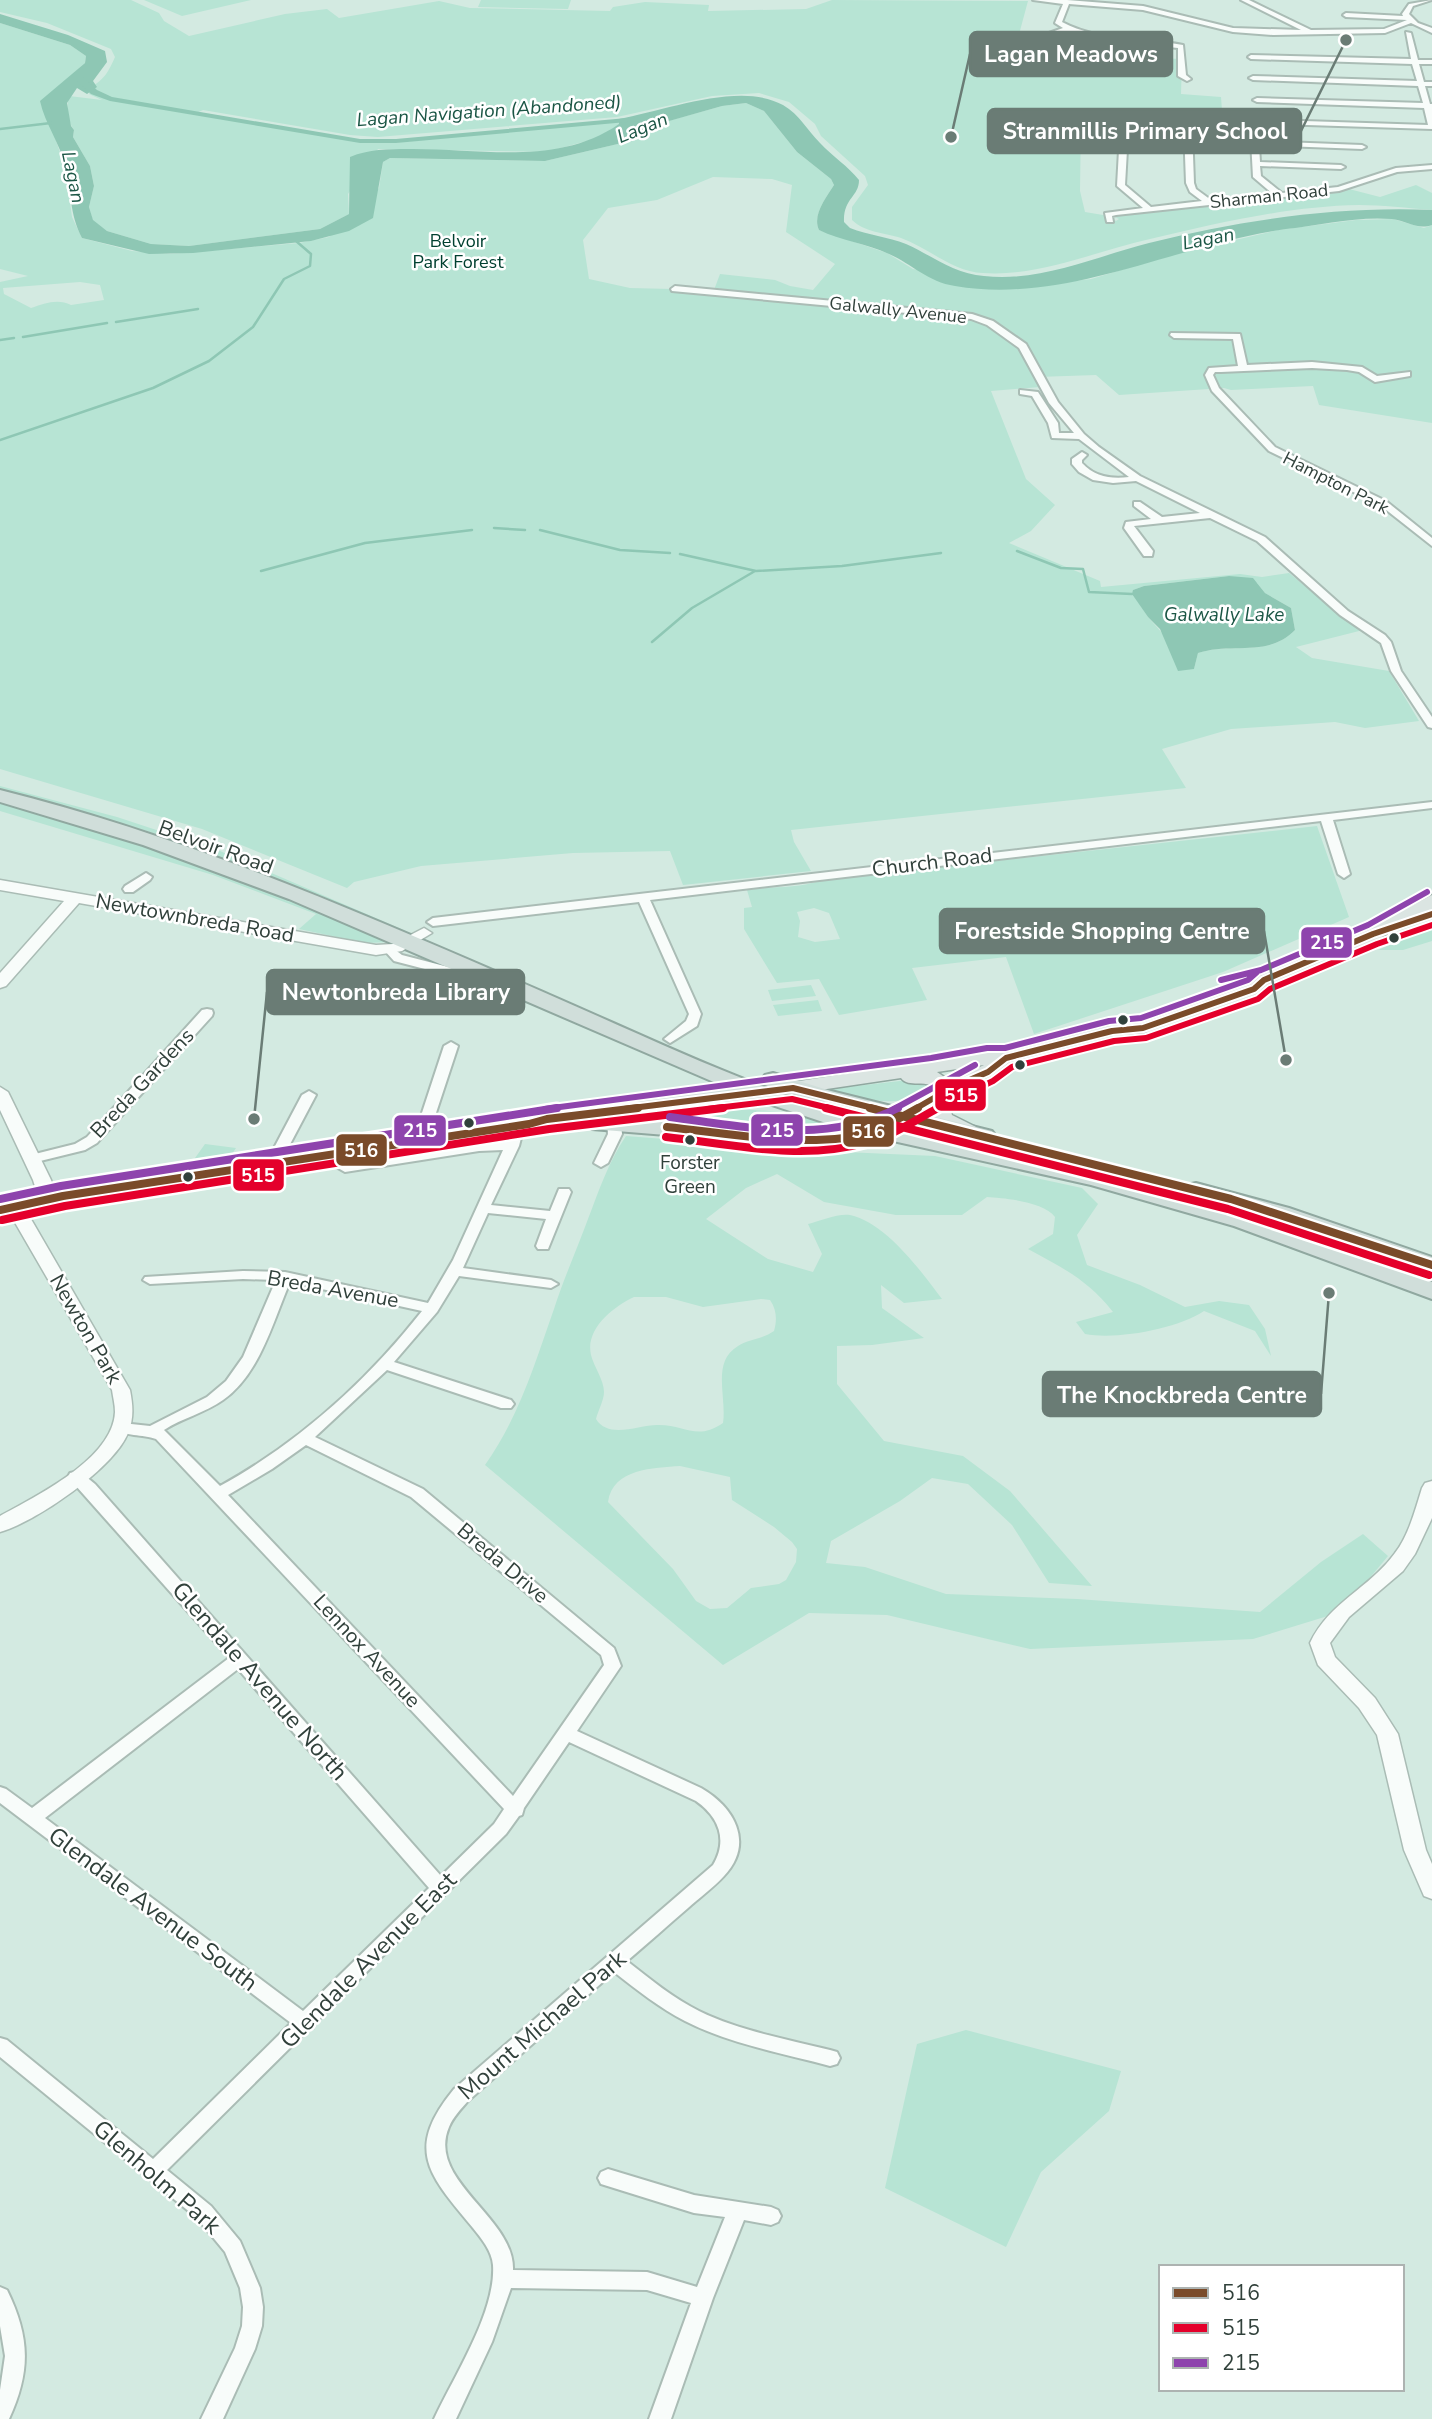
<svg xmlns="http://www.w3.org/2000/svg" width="1432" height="2419" font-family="'Nunito Sans',sans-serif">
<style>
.green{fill:#b7e4d4;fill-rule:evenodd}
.water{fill:#8ec7b4}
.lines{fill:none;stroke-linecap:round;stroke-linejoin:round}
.stream{stroke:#8ec7b4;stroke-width:2.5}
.canal{fill:#8ec7b4;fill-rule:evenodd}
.minor-casing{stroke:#aabcb5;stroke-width:4}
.tertiary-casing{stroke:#aabcb5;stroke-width:3}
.primary-casing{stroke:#90a8a0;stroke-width:3}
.trunk-casing{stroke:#90a8a0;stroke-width:4}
.minor{fill:#f8fcfa;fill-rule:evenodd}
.tertiary{fill:#f8fcfa;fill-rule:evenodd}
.primary{fill:#dbe5e2;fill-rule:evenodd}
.trunk{fill:#d0deda;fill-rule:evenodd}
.bus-1-far1-casing{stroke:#fff;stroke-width:10}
.bus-1-casing{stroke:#fff;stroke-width:13}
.bus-2-far1-casing{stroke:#fff;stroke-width:10}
.bus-2-casing{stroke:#fff;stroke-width:13}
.bus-3-far1-casing{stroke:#fff;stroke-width:10}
.bus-3-casing{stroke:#fff;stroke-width:13}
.bus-1-far1{stroke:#7a4b2a;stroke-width:6}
.bus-1{stroke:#7a4b2a;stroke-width:8}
.bus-2-far1{stroke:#e4002b;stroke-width:6}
.bus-2{stroke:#e4002b;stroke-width:8}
.bus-3-far1{stroke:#8e44ad;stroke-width:6}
.bus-3{stroke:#8e44ad;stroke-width:8}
.bus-dot{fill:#31413b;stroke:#fff;stroke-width:2.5}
.labels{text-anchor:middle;stroke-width:5;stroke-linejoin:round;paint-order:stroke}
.far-street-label{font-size:18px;fill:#31413b;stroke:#fff}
.far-park-label{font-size:18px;fill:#004030;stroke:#fff}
.far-water-label{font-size:19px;font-style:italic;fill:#1b5645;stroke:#fff}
.bus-label{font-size:19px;fill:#31413b;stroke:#fff}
.street-label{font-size:21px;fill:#31413b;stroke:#fff}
.near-street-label{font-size:24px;fill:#31413b;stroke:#fff}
.leader{fill:none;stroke:#6a7c75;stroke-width:2.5}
.callout-dot{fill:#6a7c75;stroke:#fff;stroke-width:2.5}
.callout{fill:#6a7c75;stroke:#6a7c75;stroke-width:2.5}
.callout-label{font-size:23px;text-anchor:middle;font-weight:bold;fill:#fff}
.line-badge{stroke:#fff;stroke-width:2.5}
.badge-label{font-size:19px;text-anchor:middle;font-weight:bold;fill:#fff}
</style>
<rect width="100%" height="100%" fill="#d3eae1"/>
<path class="green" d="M0,0H131L159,13L164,21L189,36L285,14L327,9L339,18L439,1L470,8L610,11L613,7L645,2L709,5L708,11L806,9L832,0L1028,1L1014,53L1182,59L1181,94L1221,97L1223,124L1081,118L1080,191L1085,212L1109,216L1116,221L1119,219L1113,216L1349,189L1380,197L1416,185L1432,193V210C1409,208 1380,205 1359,205C1290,206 1218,223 1150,239C1095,251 1040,277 983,273C953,272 929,248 901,238C885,233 864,232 852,220V207L868,185L865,176L821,136L815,124L789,102L759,93L712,96L617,117L378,137L350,135L203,110L194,114L354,141L391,143L630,120L598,138L546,152L378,149L348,194L349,214L320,229L189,246L151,244L107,231L93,221L89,207L94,186L90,166L73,137L74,130C68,123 66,105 69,96L102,100L89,94L91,87C104,80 109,71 115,57L111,49L47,23L0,12Z
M144,0H251L182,16Z
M481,0H571L568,9L478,7Z
M0,23L70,45L86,56L85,63L50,94L51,126L65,167L72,217L82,238L132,251L170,254L299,243L329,237L379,188L383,162L390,158L545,161L622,143L654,125L722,106L746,103L764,111L797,152L831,179L834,185C826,198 812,215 819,230L887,253L913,269L1023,287L1091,279L1175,254L1278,230L1356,220L1393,219L1424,228L1432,225V423L1319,405L1313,386L1231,390L1224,388L1119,395L1096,375L1037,377L1040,387L991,391L1026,479L1055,505L1031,531L1009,543L1100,581L1101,587L1240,574L1262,577L1289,573L1338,613L1363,630L1296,647L1312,658L1389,671L1419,721L1365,728L1335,722L1231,729L1162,749L1186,788L791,830L794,842L811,871L683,885L670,851L573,853L421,866L354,882L347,888L202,829L0,769V282L28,276L0,269ZM713,177L772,179L792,185L786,232L835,264L813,290L790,286L775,280L720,274L714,290L630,288L589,279L583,240L608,208L657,200ZM80,282L100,285L104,300L71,305C57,298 44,304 31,308L4,294L3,288ZM1229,576L1257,583L1265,593L1291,608L1295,630C1268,658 1230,642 1198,653L1194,669L1148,617L1133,594V590L1144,586Z
M0,786L117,817L220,851L406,931L404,933L191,845L127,825L0,791Z
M0,801L222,869L393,942L365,943L299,929L316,914L213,875L0,811Z
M1317,826L1349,917L1223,972L1034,1034L1006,957L912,968L927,1000L839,1015L819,979L777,983L744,929V908L752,907L747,890C773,886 797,889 822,880ZM814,908L829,913L840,939L815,942L798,937L800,921L797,912Z
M1432,927V941L1403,950H1378Z
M811,985L816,996L772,1001L768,990Z
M818,1000L822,1011L778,1016L773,1005Z
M917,1079L929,1080L933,1089C900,1111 859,1098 822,1090Z
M706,1107L784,1112L862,1128L834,1134L835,1130L796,1129L646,1117L643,1113L649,1109Z
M927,1128C1098,1171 1268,1212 1432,1279V1285L1049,1161L924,1133Z
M626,1136L741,1145L745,1151L777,1149L935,1156L1082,1188L1098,1204L1077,1235L1087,1265L1140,1285L1185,1307L1219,1301L1249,1305L1265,1329L1271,1356L1255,1331L1204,1311C1177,1329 1117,1340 1085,1334L1076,1322L1113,1312C1088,1280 1063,1268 1028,1249L1053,1234L1055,1217C1044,1202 1005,1198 987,1197L962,1215H896L824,1202L777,1174L746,1188L706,1219L768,1259L813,1272L822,1254L808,1224C819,1221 839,1213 850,1215C886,1223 921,1271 942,1299L904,1303L881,1285L882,1308L924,1338L872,1345L837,1346V1384L884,1441L963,1456L1010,1491L1092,1586L1049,1583L1012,1525L968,1484L932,1478L900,1501L831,1541L826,1563L865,1567L946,1594L1077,1599L1260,1612L1321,1562L1363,1534L1388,1556L1353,1598L1331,1615L1253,1639L1030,1649L887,1615L809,1613L723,1665L485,1465C519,1417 535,1363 554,1309C564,1278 577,1249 588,1219C599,1190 609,1161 626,1136ZM634,1297H666L703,1307L761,1299L770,1300C777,1310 777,1321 774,1331C763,1339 749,1339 738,1346C711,1362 727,1397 723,1423C697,1441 685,1425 659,1425C640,1424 609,1440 596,1419C598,1411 604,1400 604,1392C604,1380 594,1367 591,1355C585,1329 613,1307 634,1297ZM680,1466L730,1477L732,1500L774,1527L792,1542L797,1549L796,1562L786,1580L779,1584L751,1588L727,1608L710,1609L696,1601L673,1569L608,1502C613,1468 654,1468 680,1466Z
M205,1144L236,1148L228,1160L190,1165Z
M966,2030L1121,2071L1109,2111L1041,2172L1006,2247L885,2188L917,2044Z"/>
<path class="water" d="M0,14L68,35L105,51L107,62L93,81L97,87L87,94L77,88L67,103L71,126L74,130L73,137L90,166L94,186L89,207L93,220L107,231L151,244L189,246L320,229L349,214L350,157C369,149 388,149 408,149C479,148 557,167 619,124V119C665,111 740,81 783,105C800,115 807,130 820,143C832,156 848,166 859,180C859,197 843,198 844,222L850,228C868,235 888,237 906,244C933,256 954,274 984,276C1042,282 1094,257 1149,243C1242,220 1335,206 1432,210V225C1417,230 1407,221 1392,219C1357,216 1321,225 1286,229C1176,244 1068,305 955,286C928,282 912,264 889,254C866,243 841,241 819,230C812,215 826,198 834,185L831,179L797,152L764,111L746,103L722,106L655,125L622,143L545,161L390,158L383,162L373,218L349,231L311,241L193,253L149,254L82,238C69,212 72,195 66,168C60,143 45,124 40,101L85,63L86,56L70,45L0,23Z
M1229,576L1253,578L1265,593L1291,608L1295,630C1268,658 1231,642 1198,653L1194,669L1178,671L1160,629L1148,617L1132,594L1133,590L1144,586Z"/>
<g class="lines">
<path class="stream" d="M0,129L51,123
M116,322L198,309
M23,337L107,323
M0,340L14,338
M0,440L153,388L209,361L253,327L284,279L310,266L311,254L296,241
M494,528L525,530
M540,530L620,550L670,553
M1017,551L1061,568L1083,569L1089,592L1132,594
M680,554L756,571L842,566L941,553
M261,571L365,543L472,530
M652,642L692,608L755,571"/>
<path class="canal" d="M77,77H83L97,90L112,97L360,139H396L638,117L642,119L638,121L396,143H360L110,101L91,94L77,81Z"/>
<defs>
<path id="minor" d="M1033,0H1067L1143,6L1233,28L1301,30L1241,0H1249L1311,30L1384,29L1407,20L1346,17L1343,15L1346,13L1403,16L1402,14L1409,4L1432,0L1413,6L1409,14L1418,23L1432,28V33L1411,23L1385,33L1273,35L1233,32L1143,10L1069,4L1062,22C1100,42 1142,37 1183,45L1186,75L1191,79L1187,81L1178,76V48L1102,40L1069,31L1054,35L1052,43H1048L1049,33L1063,28L1055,23L1063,4Z
M1406,32L1411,33L1418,60H1432V64H1419L1424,82H1432V86H1425L1430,104H1432V129L1276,124H1273V120L1428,125L1424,108L1257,102L1253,100L1257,98L1423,103L1418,86L1253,80L1249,78L1253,76L1417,81L1412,64L1251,59L1248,57L1251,55L1411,59Z
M1188,126L1192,128L1194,183L1196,189L1211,200L1273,194L1253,177L1251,140L1255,138L1259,141L1362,145L1366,147L1362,149L1259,145L1260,162L1341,165L1345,167L1341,169L1260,166L1261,176L1282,193L1338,187L1396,168L1432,165V169L1397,172L1339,191L1116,215L1112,216L1113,222H1107L1105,213L1143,208L1117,186L1120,132L1124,130L1128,132L1125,185L1151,207L1202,201L1190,192L1186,183L1184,128Z
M675,286L972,314L993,321L1026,344L1058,402L1084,434L1099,447L1140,476L1265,537L1348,611L1385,635L1391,642L1401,671L1432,717V728L1428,727L1391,671L1381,643L1340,615L1257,541L1210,518L1134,526L1153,551L1152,556H1144L1124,528L1126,522L1151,519L1134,506V502H1140L1162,517L1200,513L1136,481L1113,483L1093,480L1079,472L1072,464V459L1082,452L1087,455L1082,460V463C1095,477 1111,479 1129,477L1079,439L1052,438L1048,423L1032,396L1020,394V390L1038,392L1058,423L1059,433H1074L1049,403L1019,348L987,325L971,319L672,291L671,289Z
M1171,333L1240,334L1247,365L1312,362L1362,367L1377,376L1410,372V376L1375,382L1359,372L1347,370L1312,368L1221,372H1215L1213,375L1219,388L1275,447L1386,501L1432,538V546L1380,505L1269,451L1212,391L1205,375L1209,368L1238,366L1233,339L1174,338L1170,335Z
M1432,802V808L1333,820L1350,874L1344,878L1338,874L1321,821L650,900L701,1014L697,1026L670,1043L664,1039L686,1021L689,1014L639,902L433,926L427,922L433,918Z
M146,873L152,877L150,880L133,892H125L123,889L125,886Z
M390,946L402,955L456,969L458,972L452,976L394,961L384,950Z
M207,1009L212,1010L213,1013L212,1016L97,1143L85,1150L32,1163L27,1162L25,1159L27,1156L75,1144L87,1137L202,1010Z
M451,1042L458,1046L432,1125L435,1140L428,1144L423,1143L418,1125L444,1046Z
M309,1091L316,1095L288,1148L291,1162L289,1165H279L274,1148L302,1095Z
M613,1108L620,1112L622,1134L608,1163L601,1167L594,1163L608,1134L606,1112Z
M517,1122L524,1126L519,1146L491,1205L550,1211L559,1189H569L571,1192L548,1249H538L536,1246L546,1219L488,1213L463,1268L551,1280L558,1284L551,1288L459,1276L437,1312L394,1362L511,1400L514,1404L511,1408H501L387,1370L315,1437L423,1489L614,1648L621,1666L577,1731L701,1788C734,1807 755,1843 724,1876C713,1888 699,1898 688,1908C667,1926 647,1944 627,1961C650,1979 673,1998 699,2011C740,2031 786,2039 830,2050L837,2052L840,2058L837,2064L830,2066C782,2053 730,2044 685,2021C660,2008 637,1990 614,1972L468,2101C461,2109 453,2117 449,2127C426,2181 515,2217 513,2270L647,2272L697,2287L725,2217L694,2213L601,2184L598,2178L601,2172L608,2169L694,2195L771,2207L778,2210L781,2216L778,2222L771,2225L744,2220L713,2298L671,2419H649L691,2303L647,2290L511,2288L492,2342L456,2419H434C454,2376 496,2312 493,2265C492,2251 481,2238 473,2228C429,2175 404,2150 454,2089L713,1865C728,1840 719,1817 696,1801L569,1742L524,1808L522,1815L519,1816L506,1834L315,2023L313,2028L308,2030L167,2170L211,2206L240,2241L260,2288L263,2307L262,2326L255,2349L223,2419H201L235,2348L242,2326L243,2307L240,2288L225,2252L197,2218L0,2057V2038L7,2040L153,2159L291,2023L0,1803V1787L6,1789L32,1808L229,1658L68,1477L70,1473C81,1470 87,1478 95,1484L441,1876L494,1824L504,1809L156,1439C143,1434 124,1437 114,1428L122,1423L150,1426L207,1397L226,1381L243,1357L276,1280L243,1279L150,1284L143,1280L145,1277L243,1271L285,1272L428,1303L453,1260L503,1150L479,1151L345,1172L338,1168L345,1164L479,1143L506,1142L510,1126ZM290,1282L422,1311C367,1381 298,1443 220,1486L164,1430C182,1418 205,1413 223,1400C260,1374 273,1321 290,1282ZM306,1445L411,1497L601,1655L604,1665L513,1796L228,1495L272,1469ZM238,1669L429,1888L303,2011L45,1818Z
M0,2287L7,2290C30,2337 31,2371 9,2419H0V2390L5,2356L0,2326Z"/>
<path id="tertiary" d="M0,880L376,945L393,944L424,928L432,933L402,951L376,955L79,903L6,986L0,988V973L64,901L0,890Z
M0,1087L8,1092L51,1180L57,1199L54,1203L48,1204L39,1199L33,1180L0,1110Z
M15,1202L24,1207L130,1390C133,1406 134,1418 128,1433C114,1468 36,1522 0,1532V1516C36,1496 113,1459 115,1412C115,1405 113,1397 112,1390L6,1207Z
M1432,1481V1518L1415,1554L1403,1571L1349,1617L1330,1643L1335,1657L1375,1698L1398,1734L1426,1850L1432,1864V1899L1424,1896L1404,1850L1377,1735L1359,1708L1318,1665L1310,1643C1329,1602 1370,1588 1395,1553C1409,1535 1415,1510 1422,1488L1425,1483Z"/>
<path id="primary" d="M1432,895V909L1380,938L1271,984L1261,993L1150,1032L1112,1037L1009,1064L1011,1066L1008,1071L954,1096L950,1109L952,1115L976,1127L979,1132L976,1137C958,1141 935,1127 929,1110L911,1121H895L892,1116L895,1111L932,1090L930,1085C921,1081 907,1087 901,1078L793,1094L785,1093L782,1088L785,1083L793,1082L989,1052H1006L1112,1025L1140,1022L1243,986L1240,982L1243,978L1260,974L1366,930ZM984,1065L950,1081L937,1072Z"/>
<path id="trunk" d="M0,790C190,837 370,917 550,995C633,1031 716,1071 803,1101C896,1133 995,1147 1092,1170C1208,1198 1321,1236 1432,1282V1299L1234,1226L1091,1185L875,1137L834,1147H814L592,1129L588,1124L591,1121L63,1203L0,1217V1203L63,1189L547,1112L730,1089L289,899L143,845L0,802ZM757,1100L847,1130L814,1133L617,1117Z
M773,1073L831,1091L992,1131L996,1136L992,1141L984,1143L815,1101L765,1085L761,1080L765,1075Z
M1196,1183L1289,1208L1432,1257V1273L1271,1218L1187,1195L1184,1190L1187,1185Z"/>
</defs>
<use href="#minor" class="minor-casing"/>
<use href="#tertiary" class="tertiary-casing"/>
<use href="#primary" class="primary-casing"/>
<use href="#trunk" class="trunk-casing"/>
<use href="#minor" class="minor"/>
<use href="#tertiary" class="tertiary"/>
<use href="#primary" class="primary"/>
<use href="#trunk" class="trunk"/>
<defs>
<path id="bus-1-far1" d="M624,1109L793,1088L877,1109
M915,1109L951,1088L988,1072L1006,1058L1112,1031L1143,1028L1254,989L1264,980L1373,934L1432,914"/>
<path id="bus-1" d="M870,1108L1231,1199L1432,1265
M667,1127C725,1133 786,1145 844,1138C870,1135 895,1121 918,1108
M0,1210L63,1196L529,1124L547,1119L638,1108"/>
<path id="bus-2-far1" d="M708,1109L792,1099L833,1109
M935,1109L993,1081L1012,1067L1114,1041L1146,1038L1258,999L1270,989L1377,944L1432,925"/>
<path id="bus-2" d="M826,1108L1228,1209L1429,1275
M666,1137C730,1144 801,1161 865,1143C892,1136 914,1121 938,1108
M2,1220L65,1206L549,1129L723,1108"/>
<path id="bus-3-far1" d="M1221,980L1261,970L1368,925L1427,892
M545,1109L931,1058L987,1048H1005L1109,1021L1141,1018L1248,980L1257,972
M894,1109L975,1065"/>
<path id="bus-3" d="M670,1117C747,1127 825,1145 898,1108
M0,1199L61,1186L557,1108"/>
</defs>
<use href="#bus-1-far1" class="bus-1-far1-casing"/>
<use href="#bus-1" class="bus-1-casing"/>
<use href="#bus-2-far1" class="bus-2-far1-casing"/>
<use href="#bus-2" class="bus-2-casing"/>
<use href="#bus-3-far1" class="bus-3-far1-casing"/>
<use href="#bus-3" class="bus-3-casing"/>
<use href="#bus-1-far1" class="bus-1-far1"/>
<use href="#bus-1" class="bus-1"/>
<use href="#bus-2-far1" class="bus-2-far1"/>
<use href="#bus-2" class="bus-2"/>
<use href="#bus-3-far1" class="bus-3-far1"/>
<use href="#bus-3" class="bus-3"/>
</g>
<g class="bus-dot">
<circle cx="1394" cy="938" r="6"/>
<circle cx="1123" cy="1020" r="6"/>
<circle cx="1020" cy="1065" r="6"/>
<circle cx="469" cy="1123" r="6"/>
<circle cx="690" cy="1140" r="6"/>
<circle cx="188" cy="1177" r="6"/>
</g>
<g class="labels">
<g class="far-street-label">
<text transform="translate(1269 196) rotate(-6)" y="6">Sharman Road</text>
<text transform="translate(898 310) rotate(6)" y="6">Galwally Avenue</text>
<text transform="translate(1336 483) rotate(27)" y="6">Hampton Park</text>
</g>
<g class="far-park-label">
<text x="458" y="247">Belvoir<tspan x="458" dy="21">Park Forest</tspan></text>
</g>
<g class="far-water-label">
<text transform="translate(489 110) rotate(-4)" y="7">Lagan Navigation (Abandoned)</text>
<text transform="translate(642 127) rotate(-22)" y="7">Lagan</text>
<text transform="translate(74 177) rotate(78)" y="7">Lagan</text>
<text transform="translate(1208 238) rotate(-11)" y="7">Lagan</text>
<text x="1224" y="621">Galwally Lake</text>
</g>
<g class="bus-label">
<text x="690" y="1169">Forster<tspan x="690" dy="24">Green</tspan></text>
</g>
<g class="street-label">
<text transform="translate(216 847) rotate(20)" y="7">Belvoir Road</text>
<text transform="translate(932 862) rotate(-7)" y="7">Church Road</text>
<text transform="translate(195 918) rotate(10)" y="7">Newtownbreda Road</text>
<text transform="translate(142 1083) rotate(-47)" y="7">Breda Gardens</text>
<text transform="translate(333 1289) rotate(10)" y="7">Breda Avenue</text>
<text transform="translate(86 1329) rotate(60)" y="7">Newton Park</text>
<text transform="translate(503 1563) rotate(40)" y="7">Breda Drive</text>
<text transform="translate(367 1651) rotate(47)" y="7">Lennox Avenue</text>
</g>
<g class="near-street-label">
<text transform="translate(260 1681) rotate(49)" y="8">Glendale Avenue North</text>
<text transform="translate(153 1909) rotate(37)" y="8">Glendale Avenue South</text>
<text transform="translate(368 1960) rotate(-45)" y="8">Glendale Avenue East</text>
<text transform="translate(542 2025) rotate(-41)" y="8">Mount Michael Park</text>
<text transform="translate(157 2177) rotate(41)" y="8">Glenholm Park</text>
</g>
</g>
<path class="leader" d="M951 137L970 54M1346 40L1301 131M1286 1060L1264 931M254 1119L267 992M1329 1293L1321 1394"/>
<g class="callout-dot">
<circle cx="951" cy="137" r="7"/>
<circle cx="1346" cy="40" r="7"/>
<circle cx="1286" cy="1060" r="7"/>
<circle cx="254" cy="1119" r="7"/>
<circle cx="1329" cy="1293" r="7"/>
</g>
<g class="callout">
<rect x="970" y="32" width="202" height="44" rx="7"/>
<rect x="988" y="109" width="313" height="44" rx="7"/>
<rect x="940" y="909" width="324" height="44" rx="7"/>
<rect x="267" y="970" width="257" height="44" rx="7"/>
<rect x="1043" y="1372" width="278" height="44" rx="7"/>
</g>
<g class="callout-label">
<text x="1071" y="62">Lagan Meadows</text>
<text x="1145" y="139">Stranmillis Primary School</text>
<text x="1102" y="939">Forestside Shopping Centre</text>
<text x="396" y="1000">Newtonbreda Library</text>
<text x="1182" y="1403">The Knockbreda Centre</text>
</g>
<g class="line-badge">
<rect x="1300" y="926" width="53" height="33" rx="7" fill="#8e44ad"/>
<rect x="934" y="1078" width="53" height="34" rx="7" fill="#e4002b"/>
<rect x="750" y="1113" width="54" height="34" rx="7" fill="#8e44ad"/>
<rect x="393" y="1114" width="54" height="33" rx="7" fill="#8e44ad"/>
<rect x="842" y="1115" width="53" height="33" rx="7" fill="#7a4b2a"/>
<rect x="335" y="1133" width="53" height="34" rx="7" fill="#7a4b2a"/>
<rect x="232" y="1158" width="53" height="34" rx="7" fill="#e4002b"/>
</g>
<g class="badge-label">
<text x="1327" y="949">215</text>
<text x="961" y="1102">515</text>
<text x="777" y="1137">215</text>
<text x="420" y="1137">215</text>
<text x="868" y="1138">516</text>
<text x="361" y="1157">516</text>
<text x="258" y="1182">515</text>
</g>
<rect x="1159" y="2265" width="245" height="126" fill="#ffffff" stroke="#adb3b1" stroke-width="2"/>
<rect x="1173" y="2288" width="35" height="10" fill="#7a4b2a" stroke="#adb3b1" stroke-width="2"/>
<text x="1222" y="2300" font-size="21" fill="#31413b">516</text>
<rect x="1173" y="2323" width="35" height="10" fill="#e4002b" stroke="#adb3b1" stroke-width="2"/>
<text x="1222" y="2335" font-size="21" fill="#31413b">515</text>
<rect x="1173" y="2358" width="35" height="10" fill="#8e44ad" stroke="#adb3b1" stroke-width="2"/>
<text x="1222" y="2370" font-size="21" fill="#31413b">215</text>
</svg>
